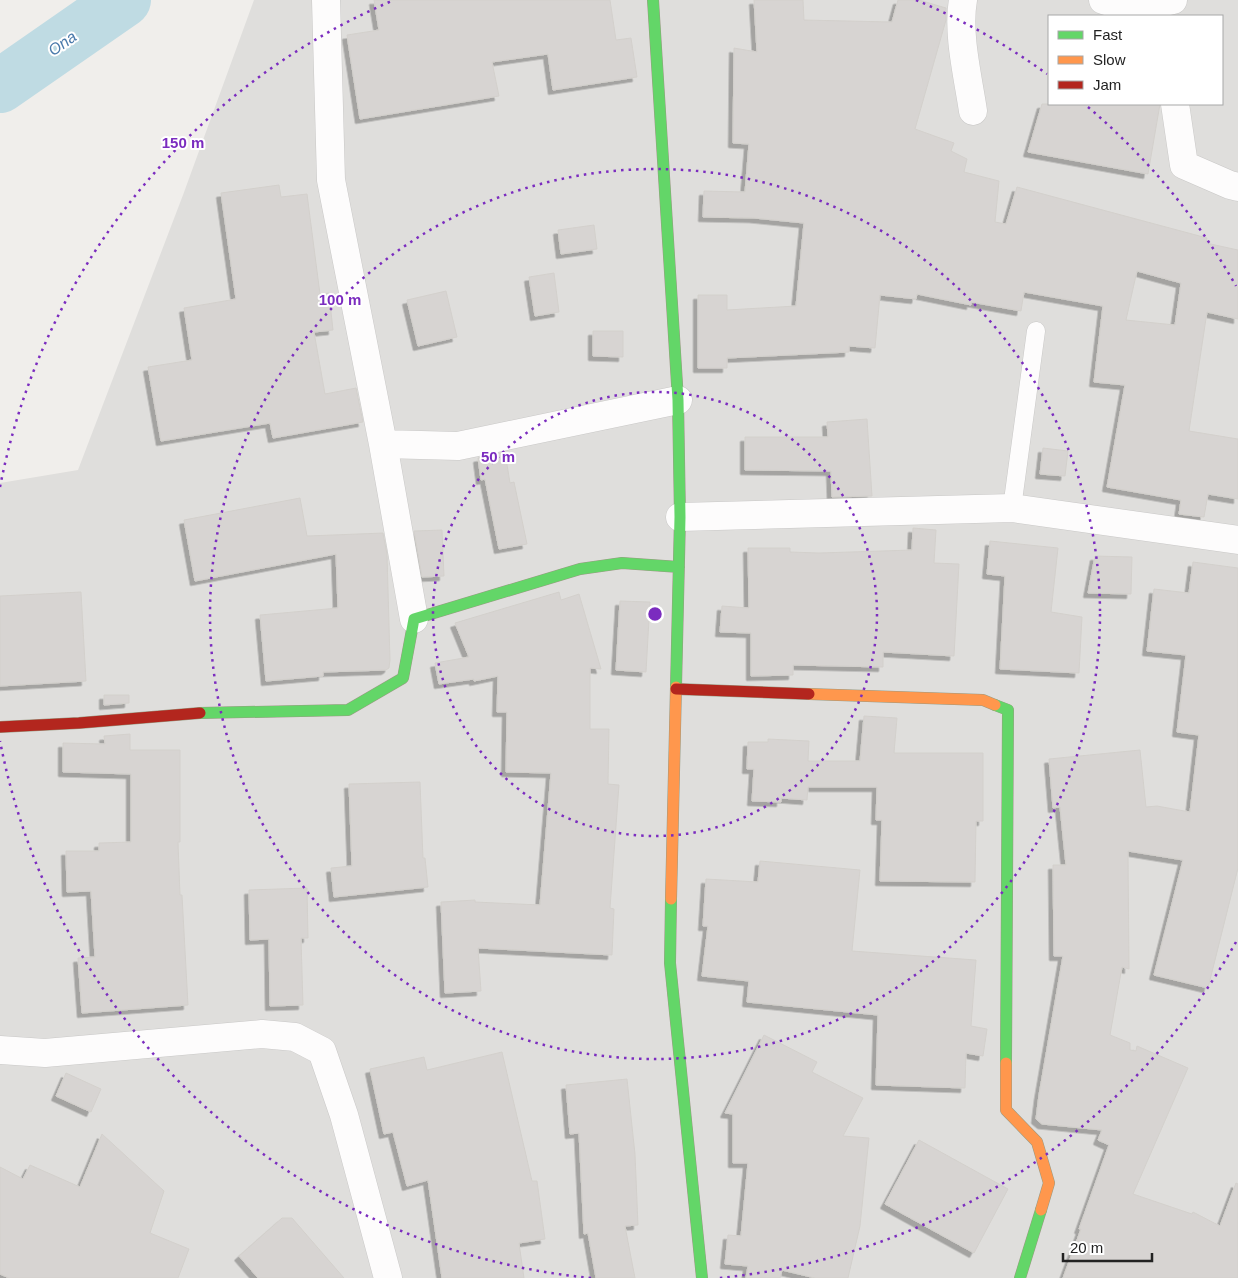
<svg xmlns="http://www.w3.org/2000/svg" width="1238" height="1278" font-family="Arial,sans-serif">
<style>
.residential{fill:#dfdedc;fill-rule:evenodd}
.lines{fill:none;stroke-linecap:round;stroke-linejoin:round}
.river{stroke:#bfdbe3;stroke-width:54}
.building{fill:#d7d4d2;stroke:#d3d0cc;fill-rule:evenodd;filter:url(#shadow)}
.lane-casing{stroke:#c9c8c7;stroke-width:19}
.street-casing{stroke:#c9c8c7;stroke-width:29}
.fast-casing{stroke:#999a82;stroke-width:12}
.slow-casing{stroke:#999a82;stroke-width:12}
.jam-casing{stroke:#999a82;stroke-width:12}
.lane{stroke:#fdfcfc;stroke-width:18}
.street{stroke:#fdfcfc;stroke-width:28}
.fast{stroke:#63d668;stroke-width:11}
.slow{stroke:#ff974d;stroke-width:11}
.jam{stroke:#b3261e;stroke-width:11}
.ring{fill:none;stroke:#7b2cbf;stroke-width:2.5;stroke-dasharray:2.5 5}
.labels{text-anchor:middle;stroke-width:4;stroke-linejoin:round;paint-order:stroke}
.water-label{font-size:16px;font-style:italic;fill:#4a7aab;stroke:#fff}
.centre{fill:#7b2cbf;stroke:#fff;stroke-width:2.5}
.ring-label{font-size:15px;text-anchor:middle;font-weight:bold;fill:#7b2cbf;stroke:#fff;stroke-width:4;stroke-linejoin:round;paint-order:stroke}
</style>
<defs>
<filter id="shadow"><feDropShadow dx="-4.5" dy="4.5" stdDeviation="0" flood-color="#0004"/></filter>
</defs>
<rect width="100%" height="100%" fill="#f0eeeb"/>
<path class="residential" d="M254,0H1238V1278H0V483L78,470L183,195ZM1049,16H1222V104H1049Z"/>
<g class="lines">
<path class="river" d="M0,86L124,0"/>
</g>
<path class="building" d="M374,0H610L616,40L631,38L637,77L553,90L548,54L492,62L499,96L360,119L347,35L379,30Z
M754,0H803L804,20L892,22L898,0H919L946,8V20L915,129L954,143L951,151L967,159L964,172L999,181L995,222L1006,224L1017,187L1207,238L1206,243L1238,250V319L1207,312L1189,431L1238,439V499L1208,494L1204,517L1179,514L1181,500L1107,487L1125,385L1094,382L1103,306L1024,292L1021,311L971,302V305L917,294L916,299L880,295L875,348L849,346V352L727,358V368H698V295H727V310L796,306L804,223L754,218L703,217L704,191L745,192L749,144L733,143L734,48L757,52ZM1137,271L1181,283L1175,325L1126,320Z
M1042,104H1160L1148,174L1028,152Z
M279,185L281,197L307,194L320,294L329,293L333,330L314,332L325,394L356,388L363,422L273,438L270,423L161,441L148,367L192,360L184,308L236,299L221,193Z
M594,225L597,249L561,254L558,230Z
M554,273L559,312L535,316L529,277Z
M446,291L457,337L418,346L407,300Z
M593,331H623V357L593,356Z
M867,419L872,496L832,497L831,471L745,470V437H828L827,422Z
M1043,448L1068,451L1065,476L1040,474Z
M505,452L510,483L514,482L527,544L499,549L485,479L481,480L478,458Z
M300,498L307,536L383,533L387,554L390,660L389,668L386,670L323,672V676L266,681L260,615L338,608L336,554L195,581L184,520Z
M913,528L936,530L934,563L959,564L954,656L883,652V667L793,665V675L751,676V633L720,632L722,606L749,608L748,548H790V552L819,553L912,550Z
M442,530L444,576L422,577L414,531Z
M990,541L1058,548L1051,612L1082,617L1079,673L1000,669L1005,576L987,574Z
M1095,556L1132,557L1131,594L1088,593Z
M1193,562L1238,568V868L1208,988L1154,975L1183,860L1128,851L1129,969L1122,967L1110,1035L1130,1043V1050L1136,1051L1137,1046L1188,1068L1133,1194L1192,1214L1193,1212L1220,1226L1236,1183L1238,1184V1278H1063L1081,1229H1079L1109,1145L1098,1140L1102,1130L1042,1124L1036,1119L1039,1095L1063,956H1054L1053,865H1066L1060,807L1053,808L1049,759L1140,750L1146,807L1157,806L1190,812L1199,735L1177,732L1186,655L1147,651L1154,589L1189,593Z
M81,592L86,681L0,686V596Z
M559,592L561,600L579,594L601,669L590,668V729H609L608,784L619,785L610,908L614,909L612,955L478,948L481,991L445,993L441,902L475,900V902L540,905L551,773L506,772L507,712H497L498,676L474,681V679L439,684L435,663L469,657L455,623Z
M620,601L650,602L646,672L616,670Z
M104,695H129V703L104,705Z
M864,716L897,718L894,753H983V821H976L975,882L880,881L882,820H876L877,787H808L807,800L781,798V802L752,801L754,769H747L748,742H768V739L809,741L808,761H860Z
M130,734V750H180V842H178L180,895H182L188,1005L82,1013L78,958L95,957L91,891L67,892L66,851H99V843L131,842V774L63,772V743L105,744L104,736Z
M420,782L423,858H425L428,887L334,897L331,868L352,866L349,784Z
M760,861L860,870L852,951L976,960L971,1026L987,1029L983,1056L966,1053L965,1088L876,1085L878,1015L747,1002L749,981L702,976L708,926H703L706,879L758,882Z
M307,888L308,938H301L303,1005L270,1006L269,939L250,940L249,890Z
M764,1035L817,1062L812,1072L863,1098L843,1136L869,1138L860,1226L848,1278H815L782,1270L780,1278H746L748,1266L725,1264L728,1235L741,1236L748,1163H733V1114L725,1113Z
M502,1052L532,1181H537L545,1239L519,1243L524,1278H442L428,1180L407,1186L393,1132L384,1134L370,1069L424,1057L427,1070Z
M66,1073L101,1089L91,1112L56,1096Z
M627,1079L635,1154L638,1225L625,1226L635,1278H596L588,1233L584,1234L579,1133L570,1134L566,1085Z
M102,1134L164,1191L150,1233L189,1249L178,1278H9L0,1274V1167L23,1179L30,1165L80,1187Z
M919,1140L1008,1189L974,1253L885,1204Z
M282,1218H292L344,1278H258L239,1256Z"/>
<g class="lines">
<defs>
<path id="lane" d="M1012,508L1036,331"/>
<path id="street" d="M326,0L331,180L383,444L414,619
M963,0C957,33 968,77 973,111
M1103,0L1134,10L1140,16
M1134,10L1173,0
M1175,104L1184,165L1230,185L1238,187
M383,444L458,446L678,400
M680,517L1012,508L1238,540
M0,1050L45,1053L262,1034L295,1037L322,1051L344,1115L388,1278"/>
<path id="fast" d="M653,0L678,400L680,517L676,687
M995,705L1008,710L1006,1063
M200,713L348,710L403,678L414,619L580,569L622,563L679,567
M671,899L670,963L702,1278
M1020,1278L1041,1210"/>
<path id="slow" d="M809,694L983,700L995,705
M671,899L676,687
M1006,1063V1110L1037,1142L1049,1183L1041,1210"/>
<path id="jam" d="M676,689L809,694
M0,727L79,723L200,713"/>
</defs>
<use href="#lane" class="lane-casing"/>
<use href="#street" class="street-casing"/>
<use href="#fast" class="fast-casing"/>
<use href="#slow" class="slow-casing"/>
<use href="#jam" class="jam-casing"/>
<use href="#lane" class="lane"/>
<use href="#street" class="street"/>
<use href="#fast" class="fast"/>
<use href="#slow" class="slow"/>
<use href="#jam" class="jam"/>
</g>
<g class="ring">
<circle cx="655" cy="614" r="222"/>
<circle cx="655" cy="614" r="445"/>
<path d="M1236 942A667 667 0 0 1 719 1278M591 1278A667 667 0 0 1 0 741M0 487A667 667 0 0 1 394 0M916 0A667 667 0 0 1 1047 74M1088 107A667 667 0 0 1 1236 286"/>
</g>
<g class="labels">
<g class="water-label">
<text transform="translate(62 43) rotate(-35)" y="6">Ona</text>
</g>
</g>
<circle cx="655" cy="614" r="8" class="centre"/>
<g class="ring-label">
<text x="183" y="148">150 m</text>
<text x="340" y="305">100 m</text>
<text x="498" y="462">50 m</text>
</g>
<rect x="1048" y="15" width="175" height="90" fill="#ffffff" stroke="#a7a7a7"/>
<rect x="1058" y="31" width="25" height="8" fill="#63d668" stroke="#a7a7a7"/>
<text x="1093" y="40" font-size="15" fill="#222222">Fast</text>
<rect x="1058" y="56" width="25" height="8" fill="#ff974d" stroke="#a7a7a7"/>
<text x="1093" y="65" font-size="15" fill="#222222">Slow</text>
<rect x="1058" y="81" width="25" height="8" fill="#b3261e" stroke="#a7a7a7"/>
<text x="1093" y="90" font-size="15" fill="#222222">Jam</text>
<path d="M1063 1253v8h89v-8" fill="none" stroke="#222222" stroke-width="2.5"/>
<text x="1070" y="1253" font-size="15" fill="#222222" stroke="#ffffff" stroke-width="4" paint-order="stroke">20 m</text>
</svg>
